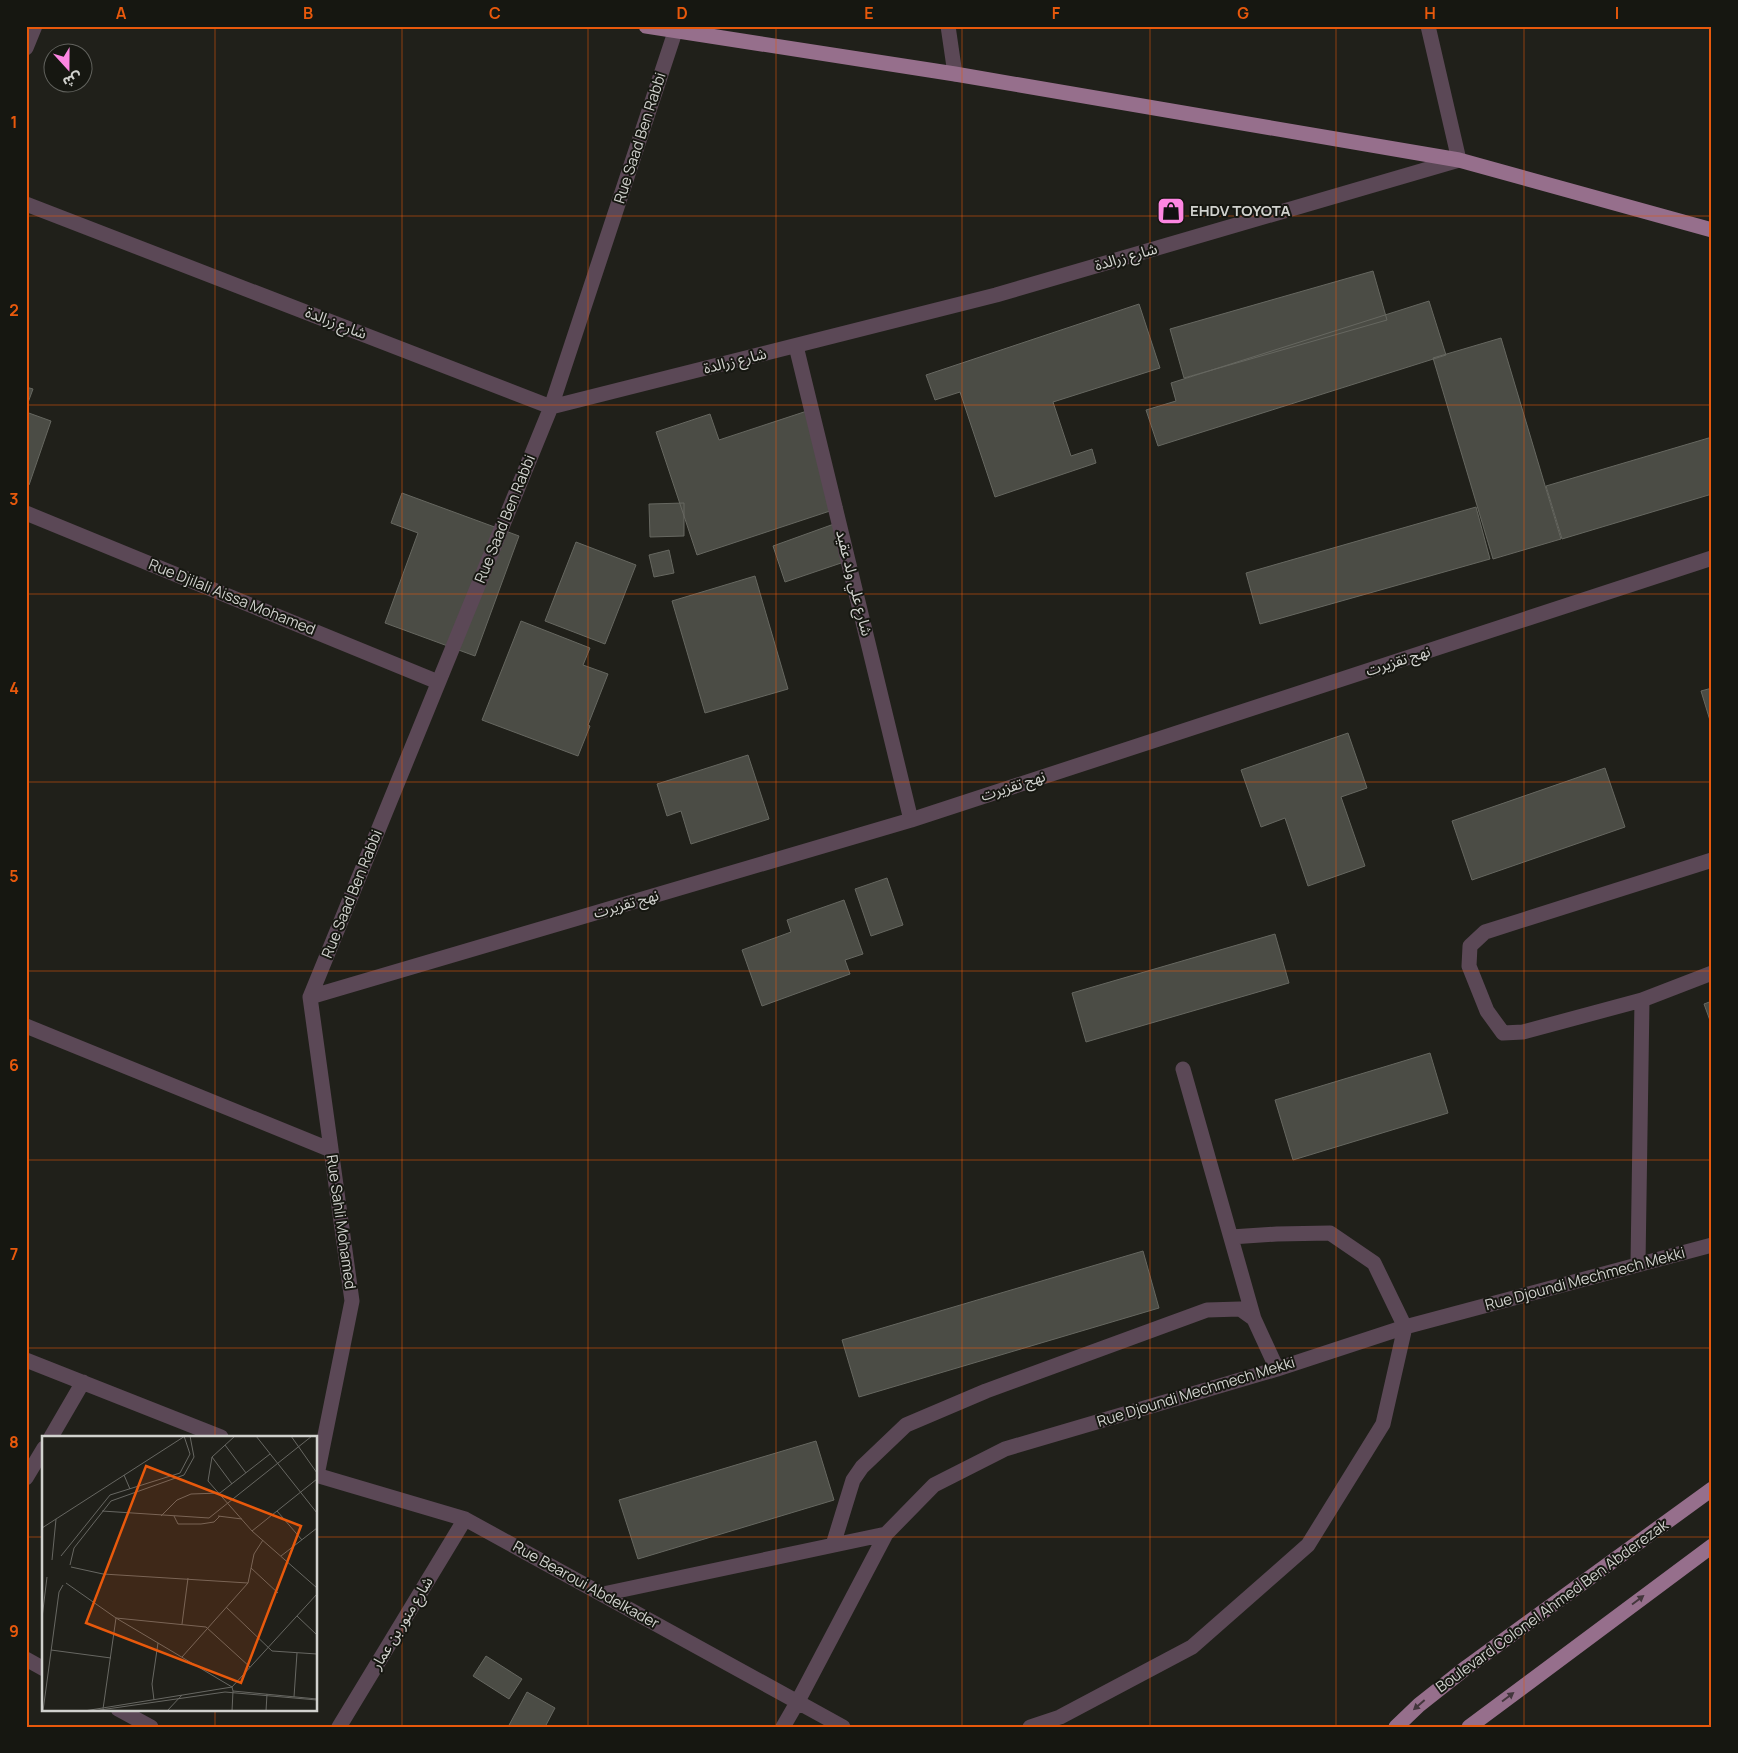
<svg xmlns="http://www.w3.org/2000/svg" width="1738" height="1753" font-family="Manrope,'Noto Sans Arabic',sans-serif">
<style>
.building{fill:#4b4c45;stroke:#666760}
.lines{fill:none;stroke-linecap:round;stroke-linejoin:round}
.minor{stroke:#5b4856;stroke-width:15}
.major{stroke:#966f8c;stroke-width:15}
.oneway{fill:#43363c}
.grid{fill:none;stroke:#e8590c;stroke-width:1;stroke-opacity:0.55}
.labels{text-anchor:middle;stroke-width:4;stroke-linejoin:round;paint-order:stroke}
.street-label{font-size:15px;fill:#d1d2ce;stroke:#161711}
.poi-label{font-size:15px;font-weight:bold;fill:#d1d2ce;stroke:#161711;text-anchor:start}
.inset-road{fill:none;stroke:#676762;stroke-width:1}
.view{fill:#e8590c;fill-opacity:0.15;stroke:#e8590c;stroke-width:2.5}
.inset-edge{fill:none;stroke:#d1d2ce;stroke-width:2.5}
.neatline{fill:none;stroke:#e8590c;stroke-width:2}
.grid-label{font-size:16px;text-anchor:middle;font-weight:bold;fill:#e8590c}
</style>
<rect width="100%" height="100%" fill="#20201a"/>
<path class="building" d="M1373,271L1387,320L1184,378L1170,329Z
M1429,301L1446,355L1158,446L1146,410L1176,401L1171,383Z
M1139,304L1160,368L1053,402L1071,456L1092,449L1096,463L995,497L960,392L935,400L926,375Z
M1501,338L1561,539L1493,559L1433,358Z
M26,387L33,389L26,408Z
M810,410L842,507L697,555L656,432L710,414L719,440Z
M26,412L51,421L29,485L26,484Z
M1712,437V494L1562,539L1546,486Z
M402,493L519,536L475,656L385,623L418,533L391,523Z
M684,503V536L650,537L649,504Z
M1476,507L1490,559L1260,624L1246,573Z
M834,524L847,561L785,582L773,546Z
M576,542L636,565L605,644L545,621Z
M669,550L674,573L654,577L649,555Z
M755,576L788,689L705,713L672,601Z
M521,621L590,648L583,665L608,674L588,725L590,726L578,756L482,720Z
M1712,688V727L1701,691Z
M1348,733L1367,788L1341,797L1365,866L1308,886L1285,818L1261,827L1241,770Z
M748,755L769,819L691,844L681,811L667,816L657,784Z
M1605,768L1625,827L1472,880L1452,821Z
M887,878L903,925L871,936L855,889Z
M844,900L863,954L845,960L850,974L762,1006L742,950L791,932L787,920Z
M1275,934L1289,983L1086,1042L1072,993Z
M1712,1001V1026L1704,1004Z
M1430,1053L1448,1113L1293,1160L1275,1100Z
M1143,1251L1159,1308L859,1397L842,1340Z
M816,1441L834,1500L638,1559L619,1500Z
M486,1656L522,1679L509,1699L473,1676Z
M527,1692L555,1708L545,1727H508Z"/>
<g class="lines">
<path class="minor" d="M948,26L955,74
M26,48L35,26
M26,204L551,407L996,295L1459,160L1428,26
M796,346L911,820
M26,513L438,682
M1712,860L1485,932L1470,946L1469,966L1487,1011L1503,1033L1523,1032L1642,1000L1712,973
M310,997L911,820L1712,558
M310,997L551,407L675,32
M310,997L352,1301L317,1475
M26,1026L331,1150
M1183,1069L1254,1319
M1638,1264L1642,1000
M26,1360L221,1437
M51,1437L83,1382
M316,1475L465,1519L843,1727
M26,1478L44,1448
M833,1545L853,1480L862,1467L906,1425L986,1391L1207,1310L1240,1309L1254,1319L1277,1369
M603,1594L886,1534
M26,1659L44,1669
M118,1709L151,1727
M339,1727L465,1519
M783,1727L798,1701L886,1534L934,1485L1005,1449L1277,1369L1405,1327L1712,1245
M1030,1727L1060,1717L1192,1647L1308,1545L1383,1424L1405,1327L1374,1263L1330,1233L1277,1234L1231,1237"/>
<path class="major" d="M646,26L955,74L1459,160L1712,230
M1396,1727L1419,1705L1467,1667L1712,1489
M1469,1727L1712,1546"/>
</g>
<defs><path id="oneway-solid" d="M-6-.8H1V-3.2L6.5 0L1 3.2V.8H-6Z" transform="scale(1.25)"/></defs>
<g class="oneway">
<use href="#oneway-solid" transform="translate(1638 1600) rotate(-37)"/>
<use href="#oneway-solid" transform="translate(1508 1697) rotate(-37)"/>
<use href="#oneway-solid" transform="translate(1419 1705) rotate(139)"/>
</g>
<path class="grid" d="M215,26V1437M402,26V1727M588,26V1727M776,26V1727M962,26V1727M1150,26V1727M1336,26V1727M1524,26V1727M26,216H1712M26,405H1712M26,594H1712M26,782H1712M26,971H1712M26,1160H1712M26,1348H1712M26,1537H44M316,1537H1712M215,1709V1727"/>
<defs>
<symbol id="shop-square" viewBox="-11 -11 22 22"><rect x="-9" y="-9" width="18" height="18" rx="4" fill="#fd86e2" stroke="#161711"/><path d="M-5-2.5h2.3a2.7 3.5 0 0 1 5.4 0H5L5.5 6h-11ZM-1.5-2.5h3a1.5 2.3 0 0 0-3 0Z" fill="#111"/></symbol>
</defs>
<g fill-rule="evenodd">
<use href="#shop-square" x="1155" y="195" width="32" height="32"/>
</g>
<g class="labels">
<g class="street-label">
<text transform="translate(640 138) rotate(-72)" y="5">Rue Saad Ben Rabbi</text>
<text transform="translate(1126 257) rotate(-16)" y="5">شارع زرالدة</text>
<text transform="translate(336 323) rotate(21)" y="5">شارع زرالدة</text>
<text transform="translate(735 361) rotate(-14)" y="5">شارع زرالدة</text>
<text transform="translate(505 519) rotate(-68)" y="5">Rue Saad Ben Rabbi</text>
<text transform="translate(854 583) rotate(76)" y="5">شارع علي ولد عقيد</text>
<text transform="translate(232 597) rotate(22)" y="5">Rue Djilali Aissa Mohamed</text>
<text transform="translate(1398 661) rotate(-18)" y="5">نهج تقزيرت</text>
<text transform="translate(1013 786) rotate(-18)" y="5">نهج تقزيرت</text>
<text transform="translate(352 894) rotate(-68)" y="5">Rue Saad Ben Rabbi</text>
<text transform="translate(626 904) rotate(-16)" y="5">نهج تقزيرت</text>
<text transform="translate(341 1222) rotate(82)" y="5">Rue Sahli Mohamed</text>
<text transform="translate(1585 1279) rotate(-15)" y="5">Rue Djoundi Mechmech Mekki</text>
<text transform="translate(1196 1392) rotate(-17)" y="5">Rue Djoundi Mechmech Mekki</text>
<text transform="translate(586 1585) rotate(29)" y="5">Rue Bearoui Abdelkader</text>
<text transform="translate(1552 1606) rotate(-36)" y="5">Boulevard Colonel Ahmed Ben Abderezak</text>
<text transform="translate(402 1623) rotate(-59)" y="5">شارع منور بن عمار</text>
</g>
<g class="poi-label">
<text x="1190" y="216">EHDV TOYOTA</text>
</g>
</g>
<g transform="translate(42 1436)">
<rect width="275" height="275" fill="#20201a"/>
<path class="inset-road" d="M193,0L170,21L166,45L210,95L275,152M214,0L275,77M249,0L275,37M183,9L204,37M170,21L190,48M82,39L88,53M60,75L167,82L270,0M235,75L260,104M119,80L135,64L149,58L178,57L228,18M132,80L136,88H159L172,86L178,80M176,80L200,83M0,92L143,0M210,95L275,43M19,120L68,59L138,37L148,18L142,0M239,120L275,92M10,124L14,83M28,129L32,112L69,65L142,39L152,21L148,0M29,131L61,138L206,147M209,132L236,157M24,147L74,182L190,251L191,255L275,263M206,147L212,118L221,104M184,171L230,215L275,218M255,180L275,199M0,182L5,141M140,188L146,142M9,214L69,222M140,221L206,147M190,251L275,158M252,261L255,217M112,264L110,248L116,207M61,273L74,182L164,191L208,231M1,275L17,156L21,149M42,275L190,251M51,275L183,256L275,264M125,275L140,259M190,275L191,255M224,275L225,258"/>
<path class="view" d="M104,30L259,90L199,247L44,187Z"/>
<rect width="275" height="275" class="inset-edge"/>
</g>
<rect width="1738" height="1753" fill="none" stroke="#161711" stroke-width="55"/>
<g transform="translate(68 68) rotate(159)"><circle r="24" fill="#161711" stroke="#61625d"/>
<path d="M0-4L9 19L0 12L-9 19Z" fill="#fd86e2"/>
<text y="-8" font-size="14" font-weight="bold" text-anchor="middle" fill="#d1d2ce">ش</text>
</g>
<rect x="28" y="28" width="1682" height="1698" class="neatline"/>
<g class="grid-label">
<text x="121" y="19">A</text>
<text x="308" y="19">B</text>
<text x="495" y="19">C</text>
<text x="682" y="19">D</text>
<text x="869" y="19">E</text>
<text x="1056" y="19">F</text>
<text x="1243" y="19">G</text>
<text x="1430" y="19">H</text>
<text x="1617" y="19">I</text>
<text x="14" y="128">1</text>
<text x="14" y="316">2</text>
<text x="14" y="505">3</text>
<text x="14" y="694">4</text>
<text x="14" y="882">5</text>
<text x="14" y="1071">6</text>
<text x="14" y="1260">7</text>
<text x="14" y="1448">8</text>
<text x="14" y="1637">9</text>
</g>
</svg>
